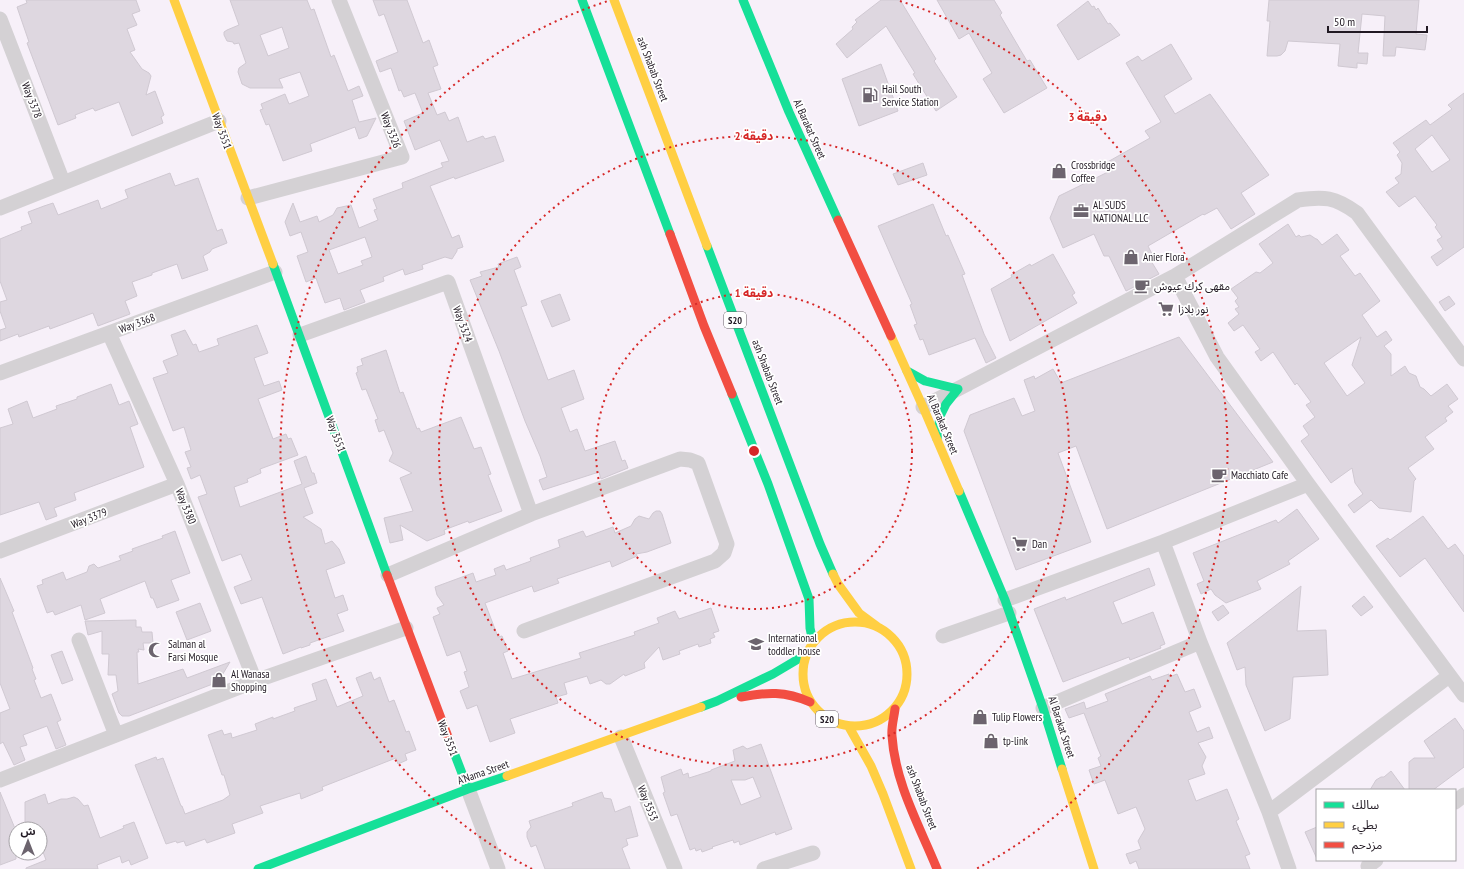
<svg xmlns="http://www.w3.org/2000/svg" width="1464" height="869" font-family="'PT Sans Narrow','Noto Sans Arabic',sans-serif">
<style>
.building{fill:#ded7e0;stroke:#d0c9d2;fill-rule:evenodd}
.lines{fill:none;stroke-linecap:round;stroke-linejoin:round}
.street{stroke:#d4d1d4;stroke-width:15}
.fast{stroke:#16e098;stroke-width:9}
.slow{stroke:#ffcf43;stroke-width:9}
.jam{stroke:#f24e42;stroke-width:9}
.ring{fill:none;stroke:#d62828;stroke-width:2;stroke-dasharray:2 4}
.labels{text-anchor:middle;stroke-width:3.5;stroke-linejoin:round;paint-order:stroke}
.shield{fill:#fff;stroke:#645e65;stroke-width:1}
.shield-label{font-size:10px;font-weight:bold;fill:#211923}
.street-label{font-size:11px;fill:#211923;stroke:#fff}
.poi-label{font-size:11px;fill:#211923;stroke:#fff;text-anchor:start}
.centre{fill:#d62828;stroke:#fff;stroke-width:2}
.ring-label{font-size:12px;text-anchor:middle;font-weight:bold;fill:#d62828;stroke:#fff;stroke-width:3.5;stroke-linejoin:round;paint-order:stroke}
</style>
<rect width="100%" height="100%" fill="#f7f0f9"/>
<path class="building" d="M26,0H136L140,11L132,14L137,25L127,29L135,50L130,52L142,69L149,73L151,76L146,95L155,91L164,115L161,117L163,123L132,136L119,102L95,111L93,108L75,115L76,118L58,125L27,43L29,42L17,7L27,3Z
M230,0H307L311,10L314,9L331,57L334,55L348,91L359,86L363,96L352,100L359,122L376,118L367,136L359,139L355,127L310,144L312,151L283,161L269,124L266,125L260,110L263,109L261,104L285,94L289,104L309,96L300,72L279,79L283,88H250L242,84L238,72L239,68L246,63L239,43L234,44L233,42L227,41L224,35V32L227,30L239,25ZM282,27L289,48L268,56L260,35Z
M373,0H407L423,43L429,40L438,65L433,67L441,89L428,93L437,115L445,112L449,121L458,117L467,142L483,136L485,139L495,136L504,161L455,179L454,177L430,186L452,238L459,235L463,247L457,249V251L452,259L445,257L422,265L423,269L405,275L403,269L383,277L384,281L360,290L365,302L344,310L340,298L325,303L316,278L306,282L297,256L308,252L301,232L290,236L285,222L293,203L300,222L317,216L319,222L333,215L337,208L351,205L359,228L378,220L374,210L377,209L373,199L403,188L402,183L443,167L441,163L449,161L440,140L415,150L404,121L423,113L415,93L404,97L401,90L399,91L391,68L380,72L376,61L398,52L384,14L379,16ZM365,237L372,257L361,261L363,265L338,274L329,250Z
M881,0H900L936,59L934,61L957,97L936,111L913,74L915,73L886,26L847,58L836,44L853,29L852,27L857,22L855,20Z
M937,0H994L1002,13L1000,15L1027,61L1030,60L1047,88L1004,113L983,79L992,73L969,33L959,39Z
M1269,0H1419L1416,34L1427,35L1425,50L1396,47L1395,56H1383L1385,16L1362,14L1358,53H1368L1367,64L1357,63V68L1338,66L1340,44L1288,41L1285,51L1281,55L1277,56H1267L1270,21H1267Z
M1088,1L1092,7L1094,6L1096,10L1098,8L1108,24L1110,23L1120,35L1078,60L1057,25Z
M1171,44L1192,79L1164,96L1175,114L1210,94L1269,175L1241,193L1255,214L1231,229L1217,208L1204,215L1203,214L1148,246L1152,254L1148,256L1159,274L1126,291L1109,256H1104L1094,234L1063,248L1050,218L1059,196L1108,172L1104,164L1150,138L1145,131L1161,122L1126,63L1138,56L1142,61Z
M881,64L898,111L859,126L842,79Z
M1464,93V247L1437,266L1431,257L1443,249L1437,240L1442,237L1435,227L1437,225L1415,196L1399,207L1386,192L1399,183L1395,178L1401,174L1402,163L1397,155L1400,152L1393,143L1426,120L1430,125L1452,109L1448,105ZM1432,135L1450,160L1432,172L1415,149Z
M923,163L927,175L898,185L893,174Z
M170,173L175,186L198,178L217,231L222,229L227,243L212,249L210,252L203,256L208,270L182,279L177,264L152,273V275L132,282L137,296L125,301L130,314L98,326L93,313L50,329L49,326L19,337L18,334L0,341V330L6,328L0,311V302L7,300L0,281V239L22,230L21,227L32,223L28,212L44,206L53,203L58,215L98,200L101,209L128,198L125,190Z
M933,204L946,236L948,235L965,274L962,275L984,334L996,358L986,363L975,338L929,355L923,339L920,340L914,325L917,324L910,305L912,304L878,226Z
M1288,224L1296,237L1299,235L1301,237L1310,235L1316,239H1317L1322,245L1337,234L1349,250L1340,256L1355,276L1360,273L1380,301L1362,315L1377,337L1386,331L1392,340L1384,346L1391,354V376L1405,366L1409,373L1416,376L1420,387L1424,389L1431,396L1447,384L1458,399L1448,406L1453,412L1445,418L1447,421L1425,437L1434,449L1408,468L1416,479L1414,481L1411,512L1379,508L1371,500L1354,513L1348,505L1363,494L1355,483L1352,468L1331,483L1301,441L1309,435L1303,426L1315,417L1306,405L1311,402L1297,383L1295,385L1273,352L1261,361L1255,352L1260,349L1243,325L1234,331L1228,323L1239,314L1235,309L1239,307L1235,301L1238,298L1231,289L1256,272L1260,273L1273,263L1259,244ZM1361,337L1352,365L1365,383L1347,396L1324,363Z
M1053,254L1075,293L1072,295L1077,303L1010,341L991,289L1012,277L1011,275L1030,264L1031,266Z
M517,257L521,267L514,270L527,305L521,307L548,380L574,370L584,399L561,408L570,432L577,429L585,451L615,441L622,461L625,460L628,468L601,479L599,472L543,490L539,480L547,477L540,456L525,421L499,351L470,280L482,276L480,272L499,267L498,264Z
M560,294L570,320L552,327L541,301Z
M1449,296L1455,304L1445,311L1439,302Z
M257,325L268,353L254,358L264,386L279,381L282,390L258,399L273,439L286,434L288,439L291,438L298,455L260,469L261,473L247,479L248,482L234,487L240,507L302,484L294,461L306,456L312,473H314L317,483L304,488L313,513L303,517L321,529L325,544L332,541L339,549L345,563L326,570L335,598L343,595L348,610L337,614L344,631L310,643V645L301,648V647L283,654L262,597L241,604L234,587L252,580L241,554L222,561L198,497L207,494L200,475L191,479L187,468L191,467L185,452L191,450L184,427L173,431L153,378L168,373L163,361L178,355L171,335L185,330L193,345L196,344L199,352L219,345L217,339Z
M1179,337L1273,462L1107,529L1076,446L1058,453L1091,542L1016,570L964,431L970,415L1014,398L1022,416L1035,411L1024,380L1034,376L1035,379L1053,369L1061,383Z
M386,350L400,393L403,392L417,429L419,428L421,432L461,417L474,449L481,447L491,474L488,475L502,511L469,523L468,521L444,530L445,534L427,541L400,525L403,540L390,543L384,518L413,511L400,478L412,473L389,461L393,453L384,430L379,432L375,420L378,419L366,389L362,390L356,373L358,372L357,367L363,365L361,359Z
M111,384L119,405L129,401L138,424L130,427L144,467L74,493L76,500L54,508L57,516L46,520L39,502L0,515V428L13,424L8,409L27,401L33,418L57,409L56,406L77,399V397Z
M1297,509L1319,539L1288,561L1290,564L1257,581L1261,589L1226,603L1215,595L1211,589L1201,594L1197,584L1204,581L1193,553L1276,520L1278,523Z
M656,511H660L662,514L671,543L647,552L636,554L637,556L612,567L610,561L557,579L559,583L534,592L532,586L485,603L498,637L502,636L508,651L503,653L512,679L581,658L579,653L635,635L634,632L659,623L657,618L675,611L679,619L711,608L719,631L713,633L715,637L710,639L711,643L699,647L698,644L679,651L680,654L663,660L659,647L644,663L645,668L625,676L624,674L610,684H606L601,680L590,684L587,676L564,683L567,694L556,697L558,703L510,719L515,733L490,742L477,705L467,709L460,691L469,687L464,672L467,671L460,651L447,656L433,617L440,614L437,608L444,605L437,595L435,587L473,573L476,582L496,575L494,569L504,565L506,570L531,561L530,558L560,547L558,540L583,531L586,537L613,527L615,533L631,526L635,519L639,516L649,519L653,513Z
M1423,516L1448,549L1455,544L1464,556V612L1425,558L1400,577L1376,546L1388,538L1390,540Z
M175,531L190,573L171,580L179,600L157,608L153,598H151L145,581L100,599L105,613L85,620L81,605L55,615L53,611L47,613L37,586L43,584L42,580L63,572L66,580L87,572L89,566L94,564L98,568L121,560L119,556L133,551L132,549L163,538L162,536Z
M1149,568L1155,585L1113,602L1122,624L1153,612L1165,644L1160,646L1161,648L1130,660L1129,657L1063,682L1034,609L1065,597L1066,600Z
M0,578L14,611L12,612L33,668L32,669L36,679L34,680L41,698L51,694L61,720L57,722L66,745L56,749L47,726L23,735L27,745L20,747L25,760L14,765L3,742L0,744V713L10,709L0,683Z
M1301,586L1297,631L1326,630L1328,675L1293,677L1290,719L1265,731L1246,685L1245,667L1237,670L1227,643Z
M1364,596L1373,607L1361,616L1352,606Z
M200,603L211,631L187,640L176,612Z
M1223,605L1229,613L1218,621L1212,612Z
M136,620V627H141L142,632H152L153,643H143L144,650L138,649L139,652H137L138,684L183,669L187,678L230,662L218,682L129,716H122L119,713L112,694L118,691L116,675H108L109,654H102V631L88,635L85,621Z
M62,651L73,680L62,684L51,655Z
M371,672L374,680L380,677L389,702L394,700L406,732L409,731L416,750L405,754L407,760L398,764L396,758L322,787L323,790L301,799L300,793L260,806L263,813L232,824L235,833L207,843L205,839L186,846L184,841L177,843L176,841L166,844L135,765L156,757L157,760L163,758L181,806H182L185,814L223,800L230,795L224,775H222L208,735L222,730L224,735L231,733L232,738L257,730L255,724L273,717V719L295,711L294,708L317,700L312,684L326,679L337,707L363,696L356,678Z
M1169,674V677L1177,674L1185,692L1194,689L1201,707L1189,712L1197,732L1209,727L1213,738L1198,743L1206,757L1202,766L1205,774L1188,780L1196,801L1227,789L1239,819L1236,821L1250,854L1245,856L1250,869H1139L1136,861L1130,864L1126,854L1141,849L1138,841L1145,829L1136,807L1118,814L1105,780L1094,784L1089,770L1101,766L1098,758L1101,756L1098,749L1084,713L1069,718L1065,709L1084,702L1086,709L1108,701L1105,694L1150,676L1152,680Z
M1455,718L1464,731V767L1433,790H1409V762L1414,758H1435L1424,741Z
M761,744L792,829L776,835L775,832L740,845L739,841L734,843L733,840L712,847L713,848L702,852L701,849L696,851L695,848L690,850L677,814L671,816L663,793L665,792L661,777L681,769L683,775L688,773L689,778L711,771V770L735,761L733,750L743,746L747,749ZM753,777L761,797L741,805L731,780H745Z
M1391,771L1405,790H1370L1376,780L1381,777H1384Z
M0,792L16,831V859L0,865Z
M602,792L604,798L611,799L615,812L630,806L638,836L626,839L628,845L622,848L630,869H545L536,845L531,847L527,837V832L531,827L529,821L573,806L572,803Z
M45,794L48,804L61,799H67L74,797L78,799L84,806L88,805L100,838L124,828L123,826L134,822L148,858L131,865L129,860L122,863L120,856L97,865L98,869H26V868L46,860L40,844V829H25V802Z
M1317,827V859L1305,832Z"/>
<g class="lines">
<path class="street" d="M0,19L63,182
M248,198L402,157L339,0
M0,208L219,121
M1175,276L1217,357L1308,484L1464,695
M109,333L177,484L255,681
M300,335L448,282L531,514
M0,373L275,272
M923,407L1175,276L1298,200C1324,196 1335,197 1357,213L1464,359
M1163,542L1200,642L1269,812L1289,869
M0,551L177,484
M388,575L531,514L680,459L690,460L698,463L727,544L724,553L715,561L524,631
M1005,600L1163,542L1308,484
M943,636L1009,613
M79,640L116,735
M1043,708L1200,642
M621,737L675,869
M0,780L255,681L406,628
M468,789L498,869
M1455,802L1464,795
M1269,812L1449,676
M1368,866L1376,860
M764,869L813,853"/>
<path class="fast" d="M582,0L670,234
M743,0L789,112L838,220
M707,246L820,544L833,574
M273,264L387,575
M907,371L925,381L958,389
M732,394L768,484L809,599L810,628L813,642
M937,439L940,416L946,404L958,389
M959,491L1005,600L1043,708L1062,769
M701,707L717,701L773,674L805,655
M450,742L468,789
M258,869L468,789L507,776"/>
<path class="slow" d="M174,0L273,264
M614,0L707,246
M891,336L923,407L959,491
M833,574L838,584L859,613L878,627
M803 674a52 52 0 1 1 104 0a52 52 0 1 1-104 0Z
M849,727L871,766L883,794L911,869
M1062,769L1094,869
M507,776L701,707"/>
<path class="jam" d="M838,220L891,336
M670,234L704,326L732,394
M387,575L450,742
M741,697C767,692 785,691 810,702
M895,709C894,718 891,727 892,736C895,783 920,827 937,869"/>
</g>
<g class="ring">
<circle cx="754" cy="451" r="158"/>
<circle cx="754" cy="451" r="315"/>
<path d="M532 869A473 473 0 0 1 608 1M900 1A473 473 0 0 1 976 869"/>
</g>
<defs>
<symbol id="fuel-bare" viewBox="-9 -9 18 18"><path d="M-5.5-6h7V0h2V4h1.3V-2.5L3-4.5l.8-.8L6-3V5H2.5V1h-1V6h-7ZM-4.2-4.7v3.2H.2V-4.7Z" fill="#6c646e" stroke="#fff" stroke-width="2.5" paint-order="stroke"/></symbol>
<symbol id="shop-bare" viewBox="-9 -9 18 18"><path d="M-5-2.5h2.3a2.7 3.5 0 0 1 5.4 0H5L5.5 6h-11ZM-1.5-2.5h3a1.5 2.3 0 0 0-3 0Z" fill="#6c646e" stroke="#fff" stroke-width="2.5" paint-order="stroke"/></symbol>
<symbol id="office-bare" viewBox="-9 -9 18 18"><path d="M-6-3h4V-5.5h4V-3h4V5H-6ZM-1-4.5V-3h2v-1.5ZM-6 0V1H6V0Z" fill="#6c646e" stroke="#fff" stroke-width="2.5" paint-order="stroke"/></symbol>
<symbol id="cafe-bare" viewBox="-9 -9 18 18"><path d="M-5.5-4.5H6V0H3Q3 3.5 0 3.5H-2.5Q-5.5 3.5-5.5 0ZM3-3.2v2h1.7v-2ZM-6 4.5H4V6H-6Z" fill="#6c646e" stroke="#fff" stroke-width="2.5" paint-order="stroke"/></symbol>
<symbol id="supermarket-bare" viewBox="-9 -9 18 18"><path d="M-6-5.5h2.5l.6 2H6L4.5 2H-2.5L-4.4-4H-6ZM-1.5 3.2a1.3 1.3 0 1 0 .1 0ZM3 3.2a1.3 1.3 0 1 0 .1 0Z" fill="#6c646e" stroke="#fff" stroke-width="2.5" paint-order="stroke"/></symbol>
<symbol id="school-bare" viewBox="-9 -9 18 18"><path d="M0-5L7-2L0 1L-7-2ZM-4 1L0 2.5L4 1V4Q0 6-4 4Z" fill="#6c646e" stroke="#fff" stroke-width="2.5" paint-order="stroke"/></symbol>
<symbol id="mosque-bare" viewBox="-9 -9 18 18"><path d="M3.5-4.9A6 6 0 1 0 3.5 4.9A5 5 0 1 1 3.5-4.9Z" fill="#6c646e" stroke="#fff" stroke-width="2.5" paint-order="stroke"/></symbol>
</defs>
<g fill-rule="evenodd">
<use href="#fuel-bare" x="859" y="84" width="22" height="22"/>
<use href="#shop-bare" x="1048" y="160" width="22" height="22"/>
<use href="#office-bare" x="1070" y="200" width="22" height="22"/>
<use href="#shop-bare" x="1120" y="246" width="22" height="22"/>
<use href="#cafe-bare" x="1131" y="275" width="22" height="22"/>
<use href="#supermarket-bare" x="1155" y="298" width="22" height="22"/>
<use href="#cafe-bare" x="1208" y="464" width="22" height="22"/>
<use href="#supermarket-bare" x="1009" y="533" width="22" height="22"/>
<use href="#school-bare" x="745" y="633" width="22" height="22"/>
<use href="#mosque-bare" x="145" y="639" width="22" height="22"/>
<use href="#shop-bare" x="208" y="669" width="22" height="22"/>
<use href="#shop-bare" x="969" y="706" width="22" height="22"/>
<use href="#shop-bare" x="980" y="730" width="22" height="22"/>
</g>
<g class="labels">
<g class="shield">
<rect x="724" y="312" width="22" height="16" rx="3"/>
<rect x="816" y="711" width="22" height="16" rx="3"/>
</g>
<g class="shield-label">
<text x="735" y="324">S20</text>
<text x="827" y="723">S20</text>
</g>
<g class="street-label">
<text transform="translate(653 69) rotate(69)" y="4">ash Shabab Street</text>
<text transform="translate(32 100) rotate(69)" y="4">Way 3378</text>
<text transform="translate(810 129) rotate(66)" y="4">Al Barakat Street</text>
<text transform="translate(391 130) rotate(69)" y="4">Way 3326</text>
<text transform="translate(222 131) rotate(70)" y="4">Way 3551</text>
<text transform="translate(137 323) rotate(-20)" y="4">Way 3368</text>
<text transform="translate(463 324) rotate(70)" y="4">Way 3324</text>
<text transform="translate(768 372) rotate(69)" y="4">ash Shabab Street</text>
<text transform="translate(943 424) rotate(67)" y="4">Al Barakat Street</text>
<text transform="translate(336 434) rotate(70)" y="4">Way 3551</text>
<text transform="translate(186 506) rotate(68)" y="4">Way 3380</text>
<text transform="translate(89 518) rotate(-21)" y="4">Way 3379</text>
<text transform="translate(1062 727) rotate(72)" y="4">Al Barakat Street</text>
<text transform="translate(448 738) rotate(69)" y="4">Way 3551</text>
<text transform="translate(483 772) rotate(-19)" y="4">A'Nama Street</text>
<text transform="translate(922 797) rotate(69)" y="4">ash Shabab Street</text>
<text transform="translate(648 803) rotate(68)" y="4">Way 3553</text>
</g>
<g class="poi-label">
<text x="882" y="93">Hail South<tspan x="882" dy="13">Service Station</tspan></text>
<text x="1071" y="169">Crossbridge<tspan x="1071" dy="13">Coffee</tspan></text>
<text x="1093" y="209">AL SUDS<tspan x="1093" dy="13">NATIONAL LLC</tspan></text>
<text x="1143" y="261">Anier Flora</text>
<text x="1154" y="290">مقهى كرك عيوش</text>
<text x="1178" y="313">نور بلازا</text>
<text x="1231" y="479">Macchiato Cafe</text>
<text x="1032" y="548">Dan</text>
<text x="768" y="642">International<tspan x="768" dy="13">toddler house</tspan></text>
<text x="168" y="648">Salman al<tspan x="168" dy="13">Farsi Mosque</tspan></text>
<text x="231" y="678">Al Wanasa<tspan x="231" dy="13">Shopping</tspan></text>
<text x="992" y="721">Tulip Flowers</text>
<text x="1003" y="745">tp-link</text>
</g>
</g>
<circle cx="754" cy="451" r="6" class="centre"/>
<g class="ring-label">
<text x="1088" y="121">3 دقيقة</text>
<text x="754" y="140">2 دقيقة</text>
<text x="754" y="297">1 دقيقة</text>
</g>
<rect x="1316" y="789" width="140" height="72" fill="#ffffff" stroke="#a6a3a7"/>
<rect x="1324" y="802" width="20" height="6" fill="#16e098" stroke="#a6a3a7"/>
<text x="1352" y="809" font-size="12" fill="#211923">سالك</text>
<rect x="1324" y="822" width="20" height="6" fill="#ffcf43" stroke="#a6a3a7"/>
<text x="1352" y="829" font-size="12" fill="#211923">بطيء</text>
<rect x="1324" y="842" width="20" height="6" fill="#f24e42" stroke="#a6a3a7"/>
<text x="1352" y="849" font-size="12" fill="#211923">مزدحم</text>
<g transform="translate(28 841)"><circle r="19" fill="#ffffff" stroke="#a6a3a7"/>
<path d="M0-3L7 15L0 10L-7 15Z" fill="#6c646e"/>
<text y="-6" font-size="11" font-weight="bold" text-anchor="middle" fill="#211923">ش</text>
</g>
<path d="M1328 26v6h99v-6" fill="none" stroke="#211923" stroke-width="2"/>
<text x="1334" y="26" font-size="12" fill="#211923" stroke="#ffffff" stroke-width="3" paint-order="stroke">50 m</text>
</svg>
